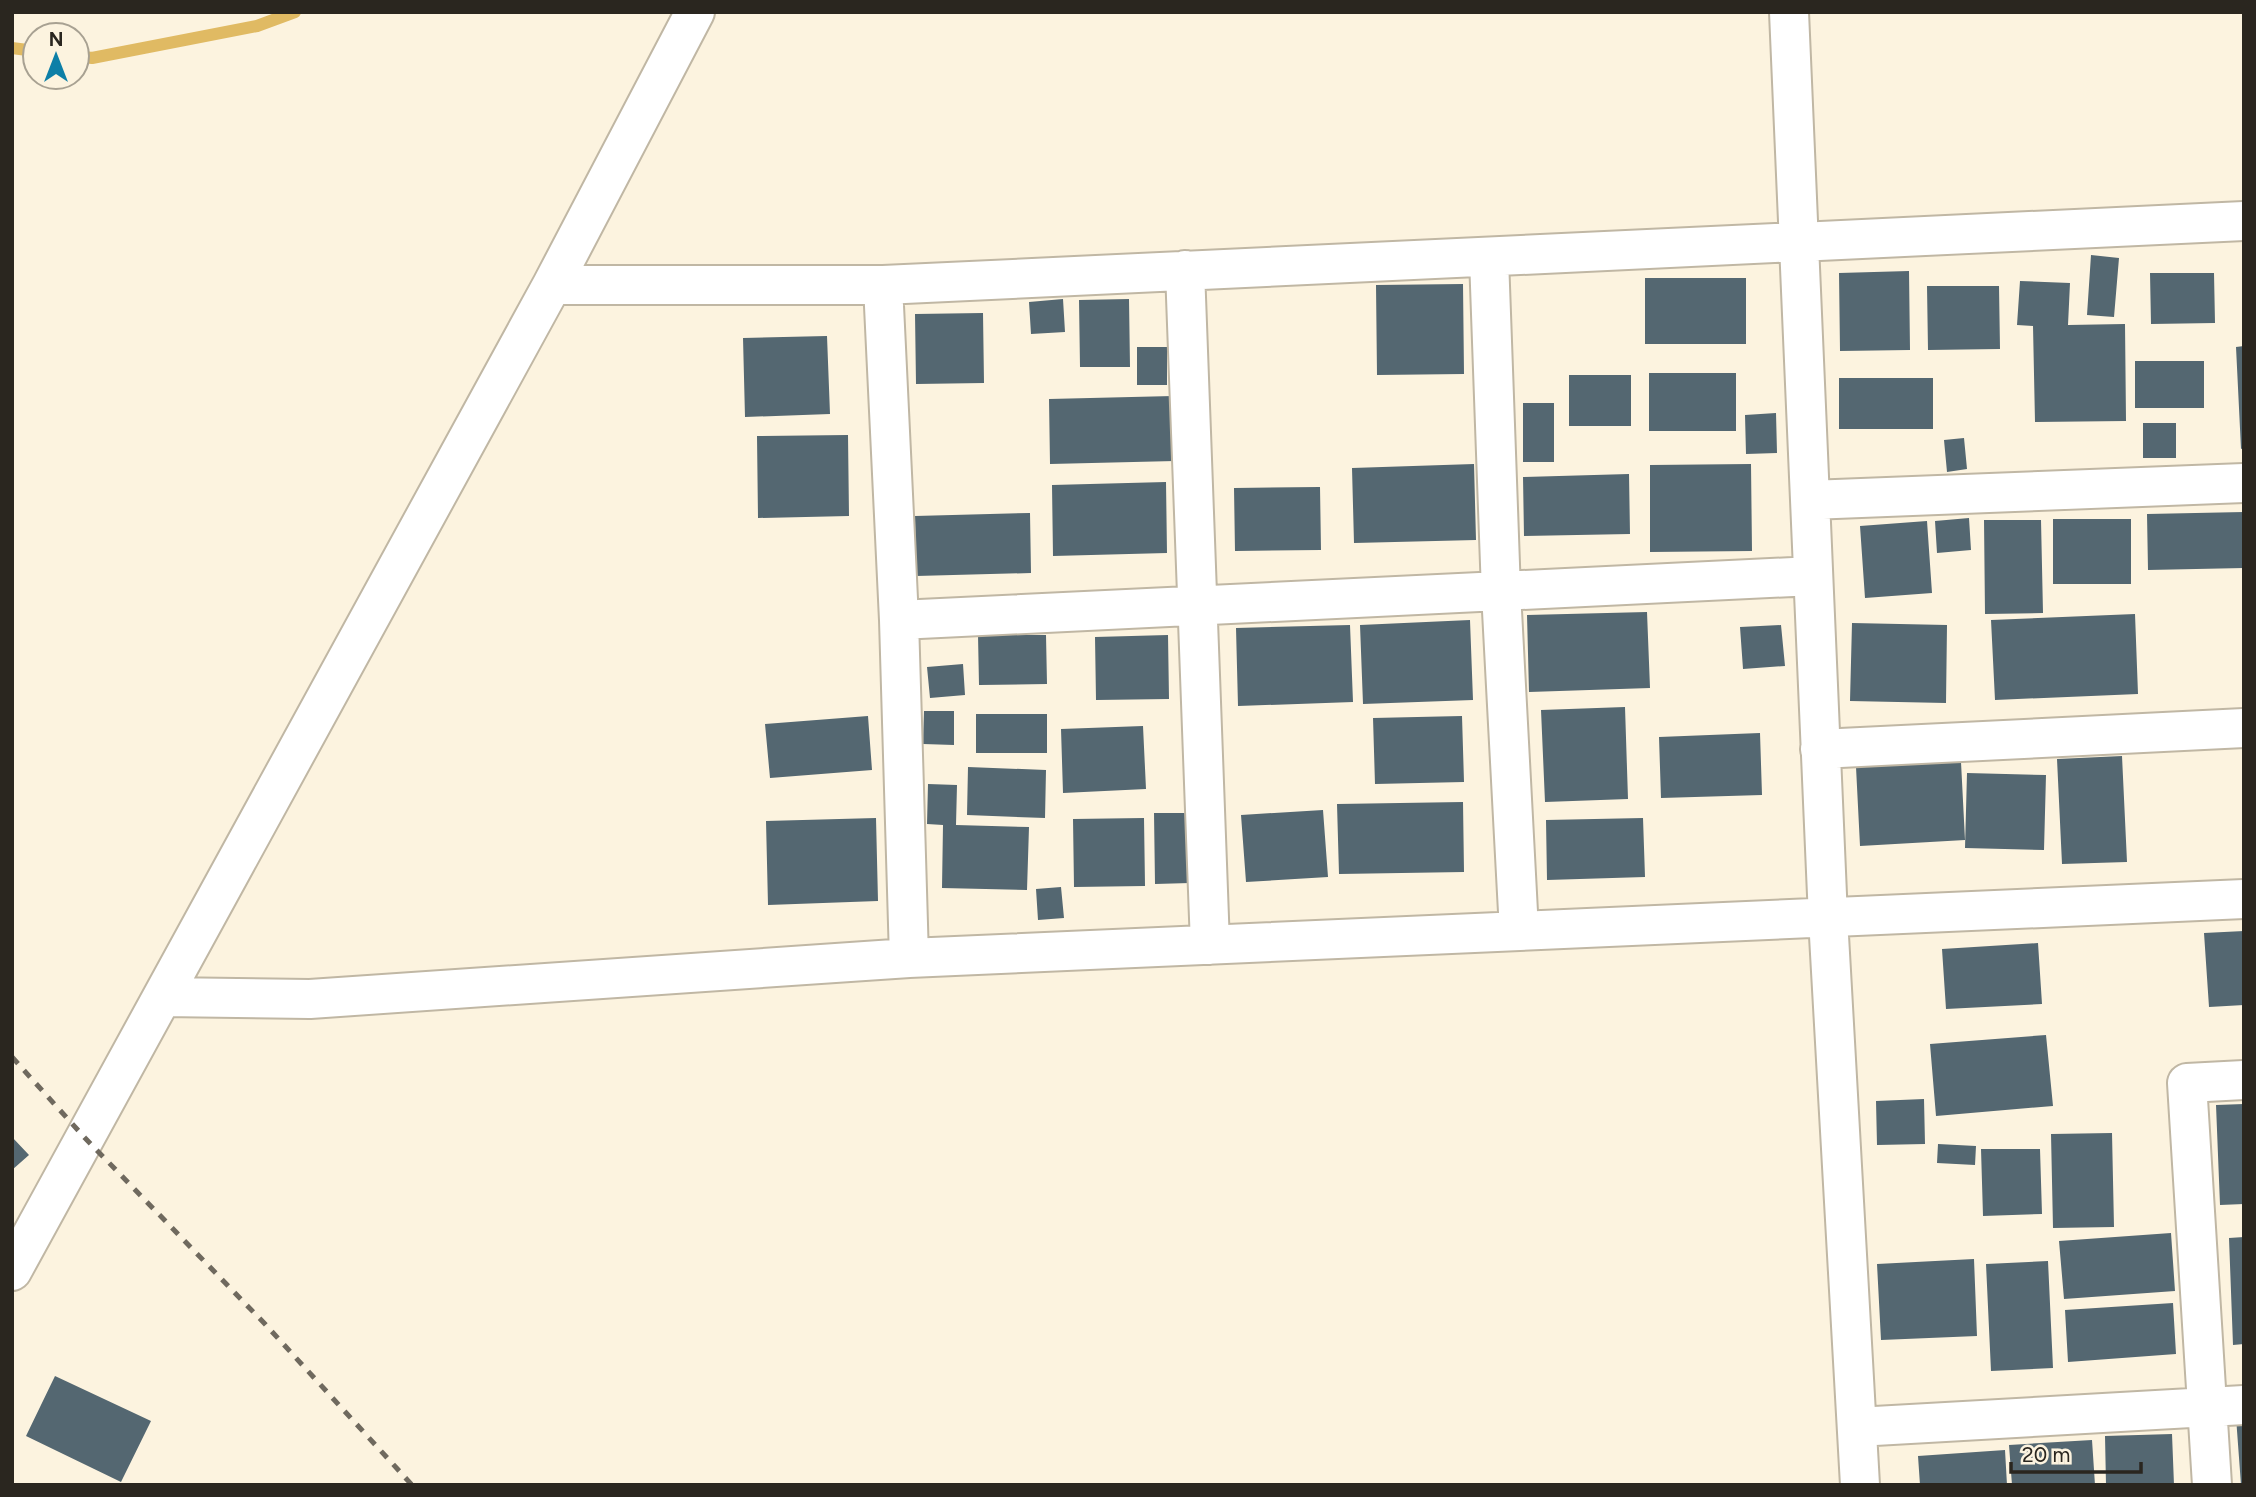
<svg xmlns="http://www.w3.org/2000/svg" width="2256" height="1497" font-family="Figtree,sans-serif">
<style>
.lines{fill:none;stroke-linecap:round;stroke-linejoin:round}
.stream{stroke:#e0ba63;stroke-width:12}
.building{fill:#546771}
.minor-casing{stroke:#c0b7a4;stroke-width:42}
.minor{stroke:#fff;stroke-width:38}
.rail{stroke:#6f695e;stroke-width:5;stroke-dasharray:9 9;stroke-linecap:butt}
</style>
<rect width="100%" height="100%" fill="#fcf3df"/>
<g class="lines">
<path class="stream" d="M12,48L35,51
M77,56L92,58L257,26L295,12"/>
</g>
<path class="building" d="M2091,255L2119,258L2114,317L2087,315Z
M1909,271L1910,350L1840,351L1839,273Z
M2150,273H2214L2215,323L2151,324Z
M1645,278H1746V344H1645Z
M2020,281L2070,283L2068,325L2125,324L2126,421L2035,422L2033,326L2017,325Z
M1463,284L1464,374L1377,375L1376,285Z
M1927,286H1999L2000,349L1928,350Z
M1063,299L1065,332L1031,334L1029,302Z
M1129,299L1130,367H1080L1079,300Z
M983,313L984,383L916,384L915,314Z
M827,336L830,414L745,417L743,338Z
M2244,346V448L2241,449L2236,347Z
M1137,347H1167V385H1137Z
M2135,361H2204V408H2135Z
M1649,373H1736V431H1649Z
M1569,375H1631V426H1569Z
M1839,378H1933V429H1839Z
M1173,396L1175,461L1050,464L1049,399Z
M1523,403H1554V462H1523Z
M1776,413L1777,453L1746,454L1745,415Z
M2143,423H2176V458H2143Z
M848,435L849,516L758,518L757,436Z
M1964,438L1967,469L1947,472L1944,440Z
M1474,464L1476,540L1354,543L1352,468Z
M1751,464L1752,551L1650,552V465Z
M1629,474L1630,534L1524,536L1523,477Z
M1166,482L1167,553L1053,556L1052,485Z
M1320,487L1321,550L1235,551L1234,488Z
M2244,512V568L2148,570L2147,514Z
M1030,513L1031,573L916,576L915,516Z
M1969,518L1971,550L1937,553L1935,521Z
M2053,519H2131V584H2053Z
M1984,520H2041L2043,613L1985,614Z
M1927,521L1932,593L1865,598L1860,526Z
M1647,612L1650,688L1529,692L1527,615Z
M2135,614L2138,694L1995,700L1991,620Z
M1470,620L1473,700L1363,704L1360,625Z
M1852,623L1947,625L1946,703L1850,701Z
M1350,625L1353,702L1238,706L1236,628Z
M1781,625L1785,666L1743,669L1740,627Z
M978,635H1046L1047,684L979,685Z
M1168,635L1169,699L1096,700L1095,637Z
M963,664L965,695L930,698L927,667Z
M1625,707L1628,799L1545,802L1541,710Z
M924,711H954V745L923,744Z
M976,714H1047V753H976Z
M868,716L872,770L770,778L765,724Z
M1462,716L1464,782L1375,784L1373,718Z
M1143,726L1146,789L1063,793L1061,729Z
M1760,733L1762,795L1661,798L1659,737Z
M2122,756L2127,862L2062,864L2057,759Z
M1961,762L1965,840L1860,846L1856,767Z
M968,767L1046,770L1045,818L967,815Z
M1967,773L2046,775L2044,850L1965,848Z
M928,784L957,785L956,825L1029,827L1027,890L942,888L943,825L927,824Z
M1463,802L1464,872L1339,874L1337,804Z
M1323,810L1328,877L1246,882L1241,815Z
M1154,813H1189L1190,883L1155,884Z
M876,818L878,901L768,905L766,821Z
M1144,818L1145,886L1074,887L1073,819Z
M1643,818L1645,877L1547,880L1546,820Z
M1061,887L1064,918L1038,920L1036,889Z
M2244,931V1005L2209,1007L2204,933Z
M2038,943L2042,1004L1946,1009L1942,949Z
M2046,1035L2053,1106L1936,1116L1930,1044Z
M1924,1099L1925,1144L1877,1145L1876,1101Z
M2244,1104V1204L2220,1205L2216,1105Z
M2112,1133L2114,1227L2053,1228L2051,1134Z
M12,1137L29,1155L12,1170Z
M1938,1144L1976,1146L1975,1165L1937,1163Z
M1981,1149H2040L2042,1214L1983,1216Z
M2171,1233L2175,1291L2064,1299L2059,1241Z
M2244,1237V1344L2233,1345L2229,1238Z
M1974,1259L1977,1336L1881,1340L1877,1264Z
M2048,1261L2053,1368L1991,1371L1986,1264Z
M2173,1303L2176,1354L2068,1362L2065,1310Z
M55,1376L151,1421L121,1482L26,1436Z
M2244,1416V1485H2241L2236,1417Z
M2172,1434L2174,1485H2106L2105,1436Z
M2092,1440L2095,1485H2012L2009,1445Z
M2005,1450L2007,1485H1920L1918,1456Z"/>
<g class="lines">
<defs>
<path id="minor" d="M1789,12L1828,918L1860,1485
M1489,258L1501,592L1519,931
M1185,270L1210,945
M552,285H883L2244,221
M883,285L899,620L909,958
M1810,500L2244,483
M899,620L1813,576
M1820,749L2244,728
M163,997L310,999L909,958L2244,899
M12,1271L552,285L695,12
M1857,1427L2244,1405
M2212,1485L2187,1083L2244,1080"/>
</defs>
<use href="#minor" class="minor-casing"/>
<use href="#minor" class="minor"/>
<path class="rail" d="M12,1057L85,1138L265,1324L412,1485"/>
</g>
<rect width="2256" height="1497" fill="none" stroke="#2a261f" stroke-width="28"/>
<g transform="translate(56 56)"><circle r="33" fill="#fcf3df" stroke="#a8a192" stroke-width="2"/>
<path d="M0-5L12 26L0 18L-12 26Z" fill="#0d7fa7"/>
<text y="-10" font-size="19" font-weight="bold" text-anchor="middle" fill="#2a261f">N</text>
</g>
<path d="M2011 1462v10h130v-10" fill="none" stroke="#2a261f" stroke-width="3.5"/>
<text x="2022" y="1462" font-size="21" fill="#2a261f" stroke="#fcf3df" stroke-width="5" paint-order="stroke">20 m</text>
</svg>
